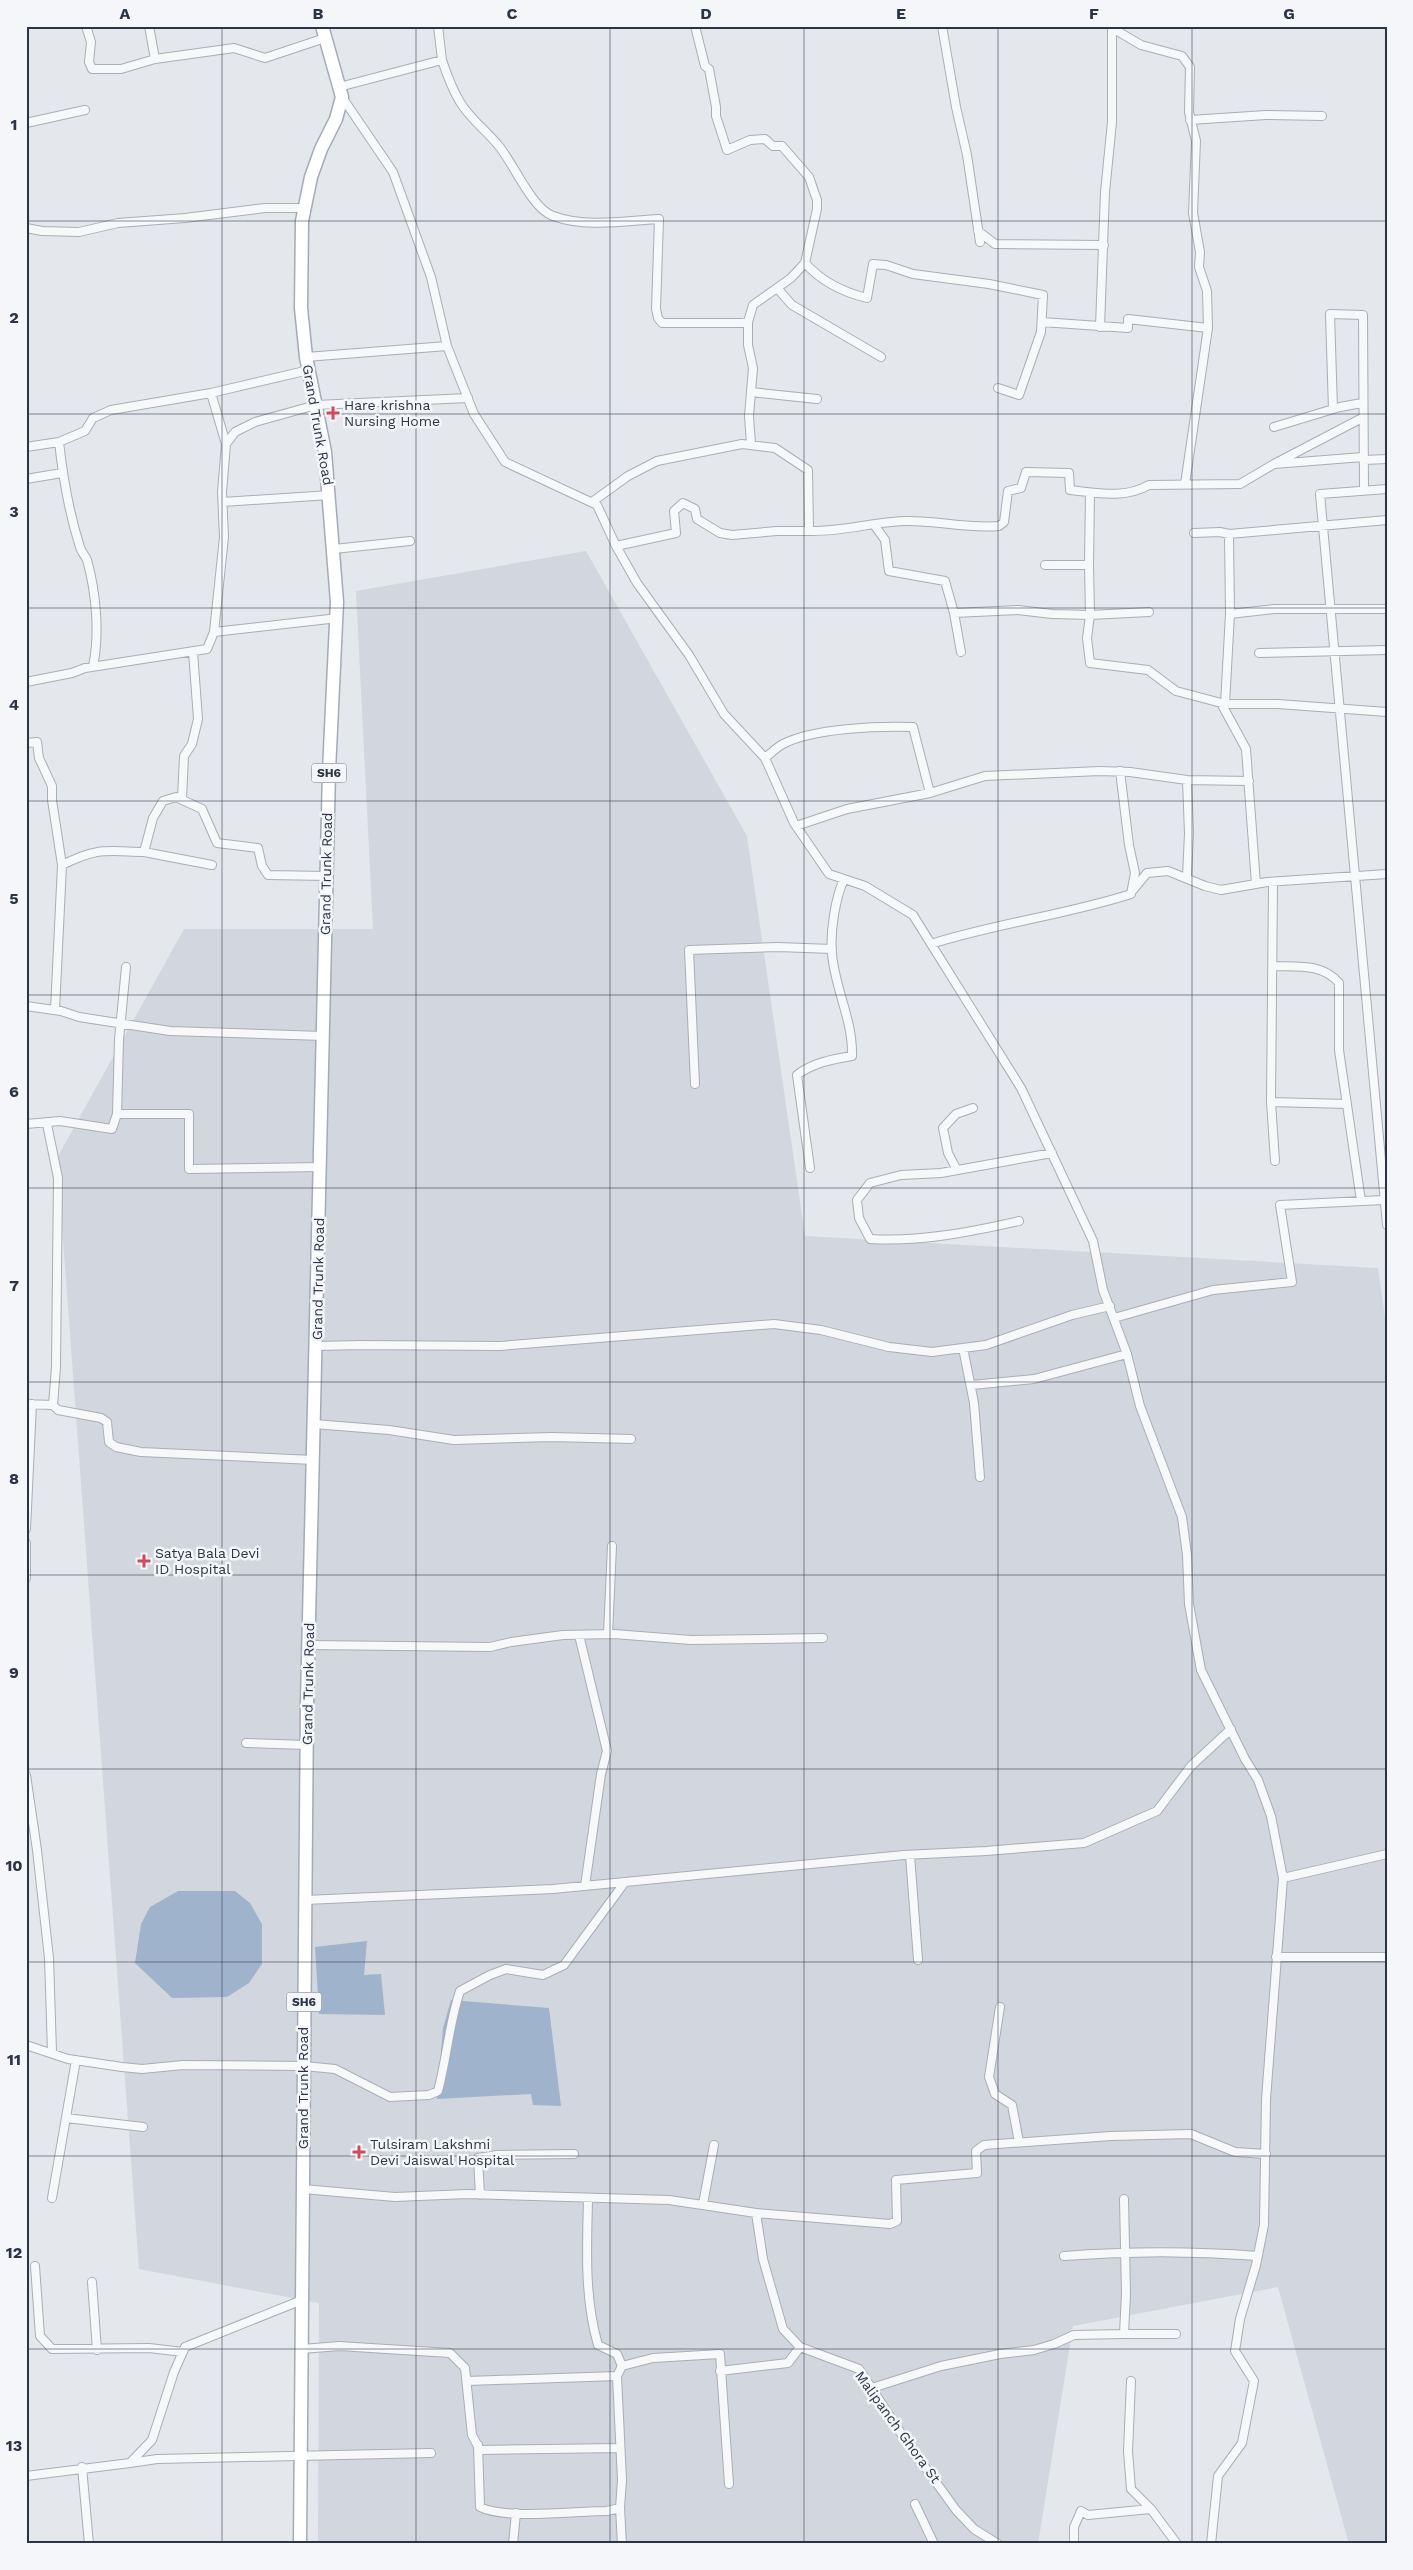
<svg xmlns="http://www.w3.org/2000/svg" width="1413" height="2570" font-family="'Work Sans',sans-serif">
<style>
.built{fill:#d2d6de}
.water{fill:#9fb4cc}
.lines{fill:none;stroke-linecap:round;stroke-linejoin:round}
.street-casing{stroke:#a9aeb7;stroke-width:10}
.primary-casing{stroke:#a3abb8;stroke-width:15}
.street{stroke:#f7f8fa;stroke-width:8}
.primary{stroke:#fff;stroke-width:12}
.grid{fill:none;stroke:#2b3445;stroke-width:1;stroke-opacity:0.55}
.poi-dot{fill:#d1495b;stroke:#f4f6f9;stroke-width:2}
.labels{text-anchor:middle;stroke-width:5;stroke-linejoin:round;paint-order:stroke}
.shield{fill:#f4f6f9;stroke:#676e7b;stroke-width:1}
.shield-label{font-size:12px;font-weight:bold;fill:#2b3445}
.poi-label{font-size:14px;fill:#2b3445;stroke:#f4f6f9;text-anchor:start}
.street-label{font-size:14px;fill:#2b3445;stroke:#f4f6f9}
.neatline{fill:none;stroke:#2b3445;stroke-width:2}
.grid-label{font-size:16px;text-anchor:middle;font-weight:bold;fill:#2b3445}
</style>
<rect width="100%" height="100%" fill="#e4e7ec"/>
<path class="built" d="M586,551L747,836L805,1236L1378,1268L1387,1331V2544H1349L1278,2287L1073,2326L1038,2544H318L319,2303L139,2269L57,1158L184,929H373L356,591Z"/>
<path class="water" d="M178,1891H235L250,1903L262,1924V1964L249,1983L227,1997L172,1998L135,1963L141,1924L150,1907Z
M367,1941L364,1975L381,1974L385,2015L319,2014L315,1947Z
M451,2000L549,2008L561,2106L533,2105L531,2094L437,2099L443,2028Z"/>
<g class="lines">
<defs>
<path id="street" d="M86,26L91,42L89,62L92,69H121L155,59L149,26
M438,26L442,60
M942,26L956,107L967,155L980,242
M155,59L234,48L265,58L325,38
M339,87L442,60C447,75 452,89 460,102C470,119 486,130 498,145C513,162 532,209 553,216C586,228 625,221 659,219L656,309L658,318L662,323H742L748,322L753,305L791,278L805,263L817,209V200L809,177L782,146H773L765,139L750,140L727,150L716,116V107L709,69L705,66L695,26
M342,97L393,172L431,277L447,346L474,414L505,462L597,505L616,546L637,583L689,655L724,714L765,758L794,823L829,874L865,886L913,915L1021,1088L1093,1241L1103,1290L1127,1354L1140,1406L1182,1517L1187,1555L1189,1604L1201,1670L1245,1759L1258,1780L1271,1816L1283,1878L1266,2099L1264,2225L1256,2265L1240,2319L1235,2351L1254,2381L1242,2443L1218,2476L1211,2544
M1190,120L1266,115L1322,116
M26,123L85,110
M26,228L42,231L79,232L118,223L185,218L265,208H305
M978,231L995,244L1104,245
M805,263C822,282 842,292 867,298L873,264L886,265L913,274L989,284L1043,295L1041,332L1019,395L998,388
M777,288L792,305L881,357
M748,322V345L753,368L749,416L751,444
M1042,322L1128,328V319L1208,328L1207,291L1199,267L1200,252L1193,213L1196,141L1189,112L1190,67L1182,56L1141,45L1119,32L1115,26
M1100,327L1105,192L1112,122V26
M306,357L447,346
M751,392L817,399
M1333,409L1330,314L1363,315L1364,490
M1362,418L1274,464L1363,457
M1274,427L1340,407L1362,403
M59,442C63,478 69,513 80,547C81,552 85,555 87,560C96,592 100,634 93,666
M226,444L235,432L255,422L316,405L468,398
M26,447L59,442L85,431L93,418L111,410L211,393
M1364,460L1387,459
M26,479L62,473
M1185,484L1208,328
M1387,489L1320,494L1387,1225
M223,502L330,495
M592,502L628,476L657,461L742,444L775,448L808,470L809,531H777L732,535L720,533L697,519L695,509L683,503L674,511L676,533L616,546
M875,526L885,540L889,571L945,581L954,613L1018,610L1052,614L1090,615L1089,565
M809,531C841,532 873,522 904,521C936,520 967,529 999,526L1004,522L1008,491L1021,488L1026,472L1069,473L1070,490C1098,493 1124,499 1149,485L1240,484L1274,464
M1194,533L1220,532L1229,534L1387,520
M334,549L410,541
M1045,565H1089L1090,493
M1149,612L1090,615L1087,638L1090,663L1148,670L1176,691L1225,704H1278L1387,712
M954,613L961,652
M1230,614L1274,609H1387
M214,632L338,618
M1259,653L1387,650
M26,682L72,673L85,668L207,649L214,632L224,537L222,492L226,444L211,393L309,370
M1221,703L1246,749L1256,884
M1225,704L1230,614L1229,534
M26,743L37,742L39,758L52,786V800L62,865
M765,758C770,754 777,747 783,744C814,728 878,726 913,727L930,793
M182,799L184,756L192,744L198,719L193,652
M796,826L847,809L930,793L985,776L1100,771L1130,772L1187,780L1249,781
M144,852L212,865
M1187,877L1189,833L1187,780
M1273,882L1271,1102L1275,1161
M1133,890L1147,873L1168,871L1205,886L1221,890L1267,882L1387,874
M931,944C997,923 1066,915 1131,894L1135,873L1129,845L1120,771
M1273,966C1297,967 1322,963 1339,983V1050L1361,1201
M26,1006L61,1011L79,1017L170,1031L323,1036
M55,1010L62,865C98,847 106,851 144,852L153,818L163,801L176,797L202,809L217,843L258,848L262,866L268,875L326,876
M695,1084L689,950L778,947L832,949
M1271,1102L1347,1104
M117,1114H189V1169L321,1167
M26,1124L60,1121L112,1129L117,1114L119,1040L126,967
M47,1124L58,1178L56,1367L53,1405
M810,1168L797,1075C812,1063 833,1059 852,1056C853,1020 835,989 832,954C830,932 835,899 844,879
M957,1170L948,1153L943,1128L956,1114L973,1108
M1019,1221C971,1232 920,1242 870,1239L859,1218L857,1200L870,1183L901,1175L941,1173L1052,1153
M1114,1318L1213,1290L1292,1282L1280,1205L1384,1200
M316,1346L361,1345L500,1346L774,1324L821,1330L889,1347L932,1352L986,1345L1072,1315L1110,1306
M963,1348L974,1403L980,1477
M972,1385L1034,1379L1127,1354
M26,1404L53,1405L58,1410L101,1418L107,1422L109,1442L116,1447L141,1452L313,1460
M314,1424L389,1430L454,1440L552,1437L631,1439
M26,1529L32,1404
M26,1543V1578
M608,1634L612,1546
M579,1635L607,1751L601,1774L585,1886
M308,1645L490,1647L511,1642L563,1635L614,1634L691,1640L823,1638
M246,1743L306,1745
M26,1775L37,1850L49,1958L52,2052
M910,1855L918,1960
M1283,1878L1387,1854
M305,1900L553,1889L904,1855L986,1851L1084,1843L1157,1811L1191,1766L1231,1729
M1276,1957H1387
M1000,2007L989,2077L995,2094L1012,2105L1019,2142
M26,2045L68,2059L122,2067L142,2069L183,2065L304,2066L335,2069L390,2097L429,2095L438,2091C447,2058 449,2023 460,1991L490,1975L506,1969L543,1975L564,1965L625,1882
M66,2118L143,2127
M303,2189L395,2197L467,2194L669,2200L756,2213L890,2224L897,2221L896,2180L977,2173L976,2151L984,2145L1111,2136L1191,2134L1235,2152L1266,2154
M480,2195L478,2158L497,2155L574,2154
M52,2198L76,2060
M588,2198C587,2247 584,2297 598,2345L617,2354L622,2366
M1124,2199L1126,2294L1124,2334H1176
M703,2204L714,2145
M756,2213L763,2259L783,2329L800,2347L859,2369L904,2438L956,2510L974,2529L998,2544
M1064,2256C1129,2251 1193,2251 1258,2256
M35,2266L40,2336L52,2349L149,2348L183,2352
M92,2282L97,2350
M302,2349L339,2346L450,2353L465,2368L472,2435L480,2450L620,2448
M720,2371L788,2363L800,2347
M617,2376L622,2366L653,2358L720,2354L729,2484
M467,2381L617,2376L622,2480L620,2508L607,2511C575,2511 506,2520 480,2507L478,2445
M1131,2381L1128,2451L1131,2489L1151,2509
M872,2388L941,2366L1000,2354L1034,2350L1054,2344L1074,2335L1124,2334
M130,2463L157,2459L431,2453
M82,2467L89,2544
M26,2476L130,2463L152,2440L174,2372L185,2347L302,2300
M915,2504L934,2544
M620,2508L622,2544
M513,2544L516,2513
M1074,2544V2527L1081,2511L1088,2515L1151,2509L1177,2544"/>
<path id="primary" d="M300,2544L307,1703L329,771L337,602L325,452L306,357L301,308L302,221L311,177L321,149L336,119L342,97L322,26"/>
</defs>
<use href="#street" class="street-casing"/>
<use href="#primary" class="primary-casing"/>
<use href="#street" class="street"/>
<use href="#primary" class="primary"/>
</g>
<path class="grid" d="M222,26V2544M416,26V2544M610,26V2544M804,26V2544M998,26V2544M1192,26V2544M26,221H1387M26,414H1387M26,608H1387M26,801H1387M26,995H1387M26,1188H1387M26,1382H1387M26,1575H1387M26,1769H1387M26,1962H1387M26,2156H1387M26,2349H1387"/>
<g class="poi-dot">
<path d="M330.5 405.5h5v5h5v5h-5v5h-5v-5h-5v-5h5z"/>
<path d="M141.5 1553.5h5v5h5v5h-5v5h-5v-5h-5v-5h5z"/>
<path d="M356.5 2144.5h5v5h5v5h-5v5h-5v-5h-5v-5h5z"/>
</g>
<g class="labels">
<g class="shield">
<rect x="311.5" y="763.5" width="35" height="19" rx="4"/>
<rect x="286.5" y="1992.5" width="35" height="19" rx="4"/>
</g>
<g class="shield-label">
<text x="329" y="777">SH6</text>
<text x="304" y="2006">SH6</text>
</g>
<g class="poi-label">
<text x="344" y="410">Hare krishna<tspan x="344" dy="16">Nursing Home</tspan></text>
<text x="155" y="1558">Satya Bala Devi<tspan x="155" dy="16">ID Hospital</tspan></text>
<text x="370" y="2149">Tulsiram Lakshmi<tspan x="370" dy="16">Devi Jaiswal Hospital</tspan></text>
</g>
<g class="street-label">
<text transform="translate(318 425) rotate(80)" y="5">Grand Trunk Road</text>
<text transform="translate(326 874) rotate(-89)" y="5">Grand Trunk Road</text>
<text transform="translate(318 1279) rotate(-89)" y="5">Grand Trunk Road</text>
<text transform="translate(308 1684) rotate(-89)" y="5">Grand Trunk Road</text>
<text transform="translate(303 2088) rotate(-90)" y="5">Grand Trunk Road</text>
<text transform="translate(898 2427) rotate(54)" y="5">Malipanch Ghora St</text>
</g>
</g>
<rect width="1413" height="2570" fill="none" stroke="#f4f6f9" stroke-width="55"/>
<rect x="28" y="28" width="1358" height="2514" class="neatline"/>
<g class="grid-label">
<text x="125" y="19">A</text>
<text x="318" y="19">B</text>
<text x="512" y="19">C</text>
<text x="706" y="19">D</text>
<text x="901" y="19">E</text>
<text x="1094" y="19">F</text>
<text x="1289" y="19">G</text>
<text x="14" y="130">1</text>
<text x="14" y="323">2</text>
<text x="14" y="517">3</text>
<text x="14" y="710">4</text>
<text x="14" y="904">5</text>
<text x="14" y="1097">6</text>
<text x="14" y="1291">7</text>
<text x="14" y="1484">8</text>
<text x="14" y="1678">9</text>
<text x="14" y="1871">10</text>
<text x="14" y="2065">11</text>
<text x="14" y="2258">12</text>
<text x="14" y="2451">13</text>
</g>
</svg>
